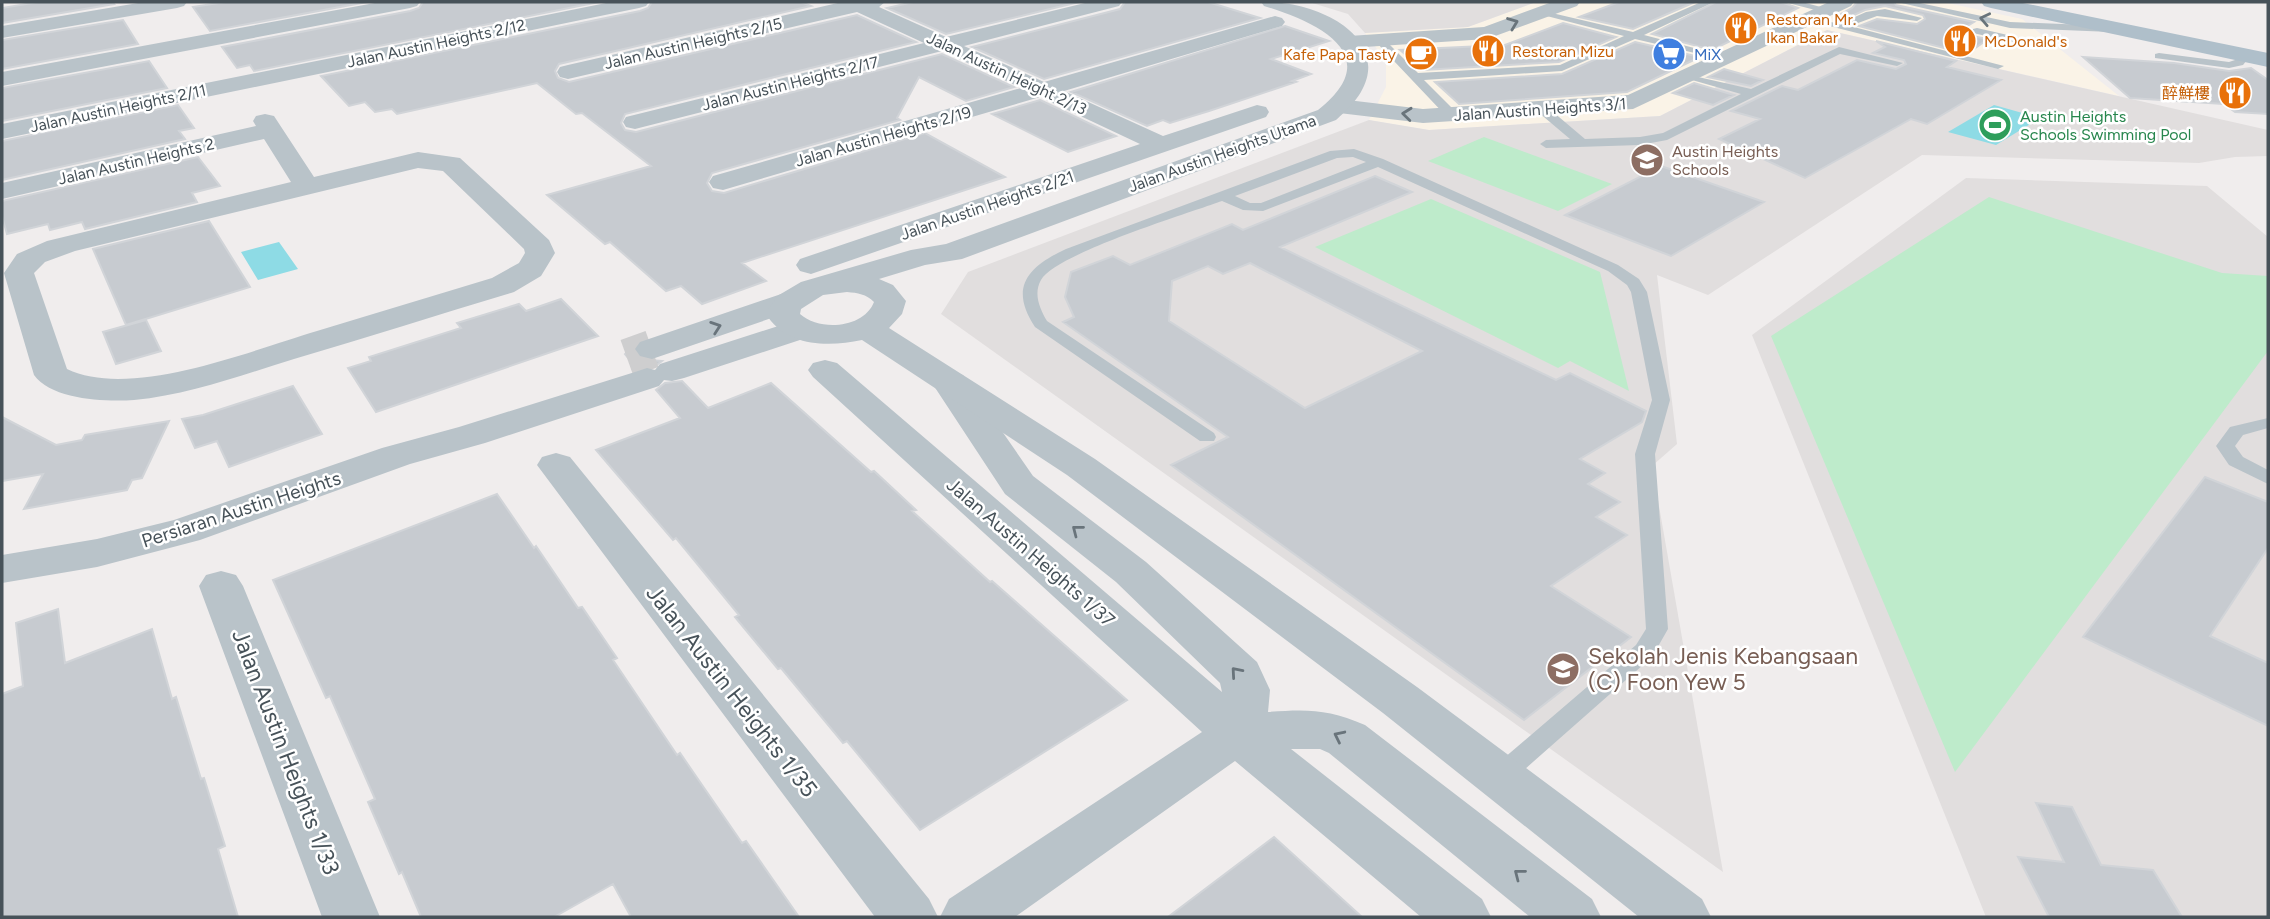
<svg xmlns="http://www.w3.org/2000/svg" width="2270" height="919" font-family="Figtree,'Noto Sans SC',sans-serif">
<style>
.commercial{fill:#faf3e7}
.education{fill:#e1dede}
.green{fill:#beebcb}
.water{fill:#8edbe5}
.building{fill:#c7cbd0;stroke:#d1d4d8;stroke-width:2;fill-rule:evenodd}
.lines{fill:none;stroke-linecap:round;stroke-linejoin:round}
.minor-tunnel{stroke:#cececf;stroke-width:38;stroke-dasharray:38 19;stroke-linecap:butt}
.service{fill:#b9c3c9;fill-rule:evenodd}
.minor{fill:#b9c3c9;fill-rule:evenodd}
.tertiary{fill:#b9c3c9;fill-rule:evenodd}
.primary{fill:#afbfca;fill-rule:evenodd}
.oneway{stroke:#69747b}
.labels{text-anchor:middle;stroke-width:5;stroke-linejoin:round;paint-order:stroke}
.far-food-label{font-size:16px;fill:#c56008;stroke:#fff;text-anchor:start}
.far-street-label{font-size:16px;fill:#475259;stroke:#fff}
.far-shop-label{font-size:16px;fill:#366cbe;stroke:#fff;text-anchor:start}
.far-leisure-label{font-size:16px;fill:#27864d;stroke:#fff;text-anchor:start}
.far-education-label{font-size:16px;fill:#785e54;stroke:#fff;text-anchor:start}
.street-label{font-size:19px;fill:#475259;stroke:#fff}
.near-education-label{font-size:23px;fill:#785e54;stroke:#fff;text-anchor:start}
.near-street-label{font-size:23px;fill:#475259;stroke:#fff}
</style>
<rect width="100%" height="100%" fill="#f0eded"/>
<path class="commercial" d="M1536,2H1943L2022,19L2119,96L1827,30L1660,116L1429,130L1369,120L1386,87V61L1365,33L1468,27Z"/>
<path class="education" d="M1309,2H1536L1468,27L1365,33L1348,14Z
M1827,30L2268,130V156L2235,157L2199,163L1922,155L1708,295L1657,275L1677,444L1652,466L1723,872L941,314L968,272L1369,120L1429,130L1660,116Z
M1966,178L2207,186L2268,237V917H1986L1752,335Z"/>
<path class="green" d="M1484,137L1612,184L1558,211L1428,161Z
M1989,197L2222,273L2268,276V351L1955,772L1771,336Z
M1431,199L1600,272L1629,391L1570,361L1558,368L1315,247Z"/>
<path class="water" d="M1994,105L2040,118L1996,145L1948,132Z
M279,242L298,269L258,280L241,252Z"/>
<path class="building" d="M38,2H112L114,4L2,23V8Z
M225,2H367L210,31L193,7Z
M423,2H599L254,71L250,65L237,68L222,47L410,11L419,8Z
M652,2H801L811,6L559,64L555,71L558,78L569,82L857,15L916,42L625,114L621,123L625,130L636,132L942,54L1014,87L966,101L919,77L897,118L900,120L712,173L707,183L712,191L724,193L925,133L1005,177L742,263L766,281L702,304L681,286L666,291L610,242L605,244L547,195L651,166L582,113L576,114L537,83L397,114L392,109L375,112L365,102L349,106L321,76L640,11L648,8Z
M913,2H1079L946,34L887,8Z
M1125,2H1208L1260,18L1044,79L972,47L1120,9Z
M1619,2H1695L1633,29L1579,17Z
M1716,2H1781L1798,8L1712,50L1652,34Z
M1857,2H1894L1896,5L1974,22L1961,30H1970L1972,36L1988,39L1967,54L1859,26L1877,19L1917,24L1925,19L1923,15L1885,6L1865,10L1845,19L1839,15L1852,8Z
M123,20L138,44L2,69V40Z
M1563,23L1616,37L1559,62L1423,70L1400,50L1505,45Z
M1285,26L1329,41L1271,59L1311,74L1292,81L1296,82L1209,111L1170,123L1163,120L1147,126L1071,92Z
M1876,41L1956,61L1947,67L2001,80L1927,124L1911,119L1805,178L1719,139L1760,119L1731,111L1782,86L1798,90L1857,60L1896,69L1906,64L1904,60L1873,53L1885,47Z
M1635,42L1700,57L1627,92L1459,104L1435,82L1562,74Z
M2083,57L2174,63L2229,71L2251,68L2268,80V114L2235,112L2224,104L2130,98Z
M149,61L167,88L2,121V88Z
M1724,69L1763,80L1751,86L1708,77Z
M1694,83L1734,95L1713,105L1673,93Z
M1040,100L1116,136L1068,152L992,114Z
M178,105L194,128L179,131L185,139L2,180V141Z
M198,157L220,186L192,193L197,202L85,229L82,222L50,230L48,224L7,234L2,216V201Z
M1661,166L1764,202L1671,256L1565,215Z
M1375,176L1412,192L1280,247L1556,380L1570,373L1646,411L1642,422L1580,459L1605,473L1588,484L1620,502L1596,517L1627,535L1551,586L1631,637L1524,720L1171,465L1228,437L1063,322L1074,317L1065,297L1071,272L1113,256L1130,265L1232,224L1243,230ZM1250,263L1422,351L1305,408L1169,321L1172,281L1208,266L1223,274Z
M209,221L250,287L126,325L93,249Z
M561,299L598,336L376,412L348,368L371,361L369,357L461,328L457,323L519,304L526,311Z
M146,320L161,351L116,364L103,332Z
M635,345L633,351L639,359L662,361L654,367L646,366L637,369L625,354Z
M682,381L708,408L771,383L871,472L874,471L916,510L912,511L990,582L992,581L1127,700L920,830L847,741L843,743L781,668L778,669L735,617L739,615L676,538L673,540L596,450L680,418L656,390L665,383Z
M293,386L322,434L229,467L217,441L195,448L182,419L203,415Z
M2,417L56,445L82,440L85,435L169,421L142,478L132,480L127,490L24,509L43,474L2,481Z
M2205,477L2268,502V548L2210,636L2268,663V726L2083,637Z
M497,494L534,548L536,546L578,608L582,607L617,658L613,660L677,755L680,753L742,843L746,841L799,917H631L613,884L554,917H421L402,872L399,874L368,802L375,799L330,696L326,698L273,580Z
M58,609L65,663L152,629L172,699L176,697L201,779L204,778L225,846L218,849L238,917H2V694L23,686L16,623Z
M2036,803L2072,807L2101,865L2153,870L2182,917H2049L2018,857L2064,862Z
M1274,837L1362,917H1168Z"/>
<g class="lines">
<path class="minor-tunnel" d="M627,358L652,349"/>
<path class="service" d="M1701,2H1714L1644,35L1729,57V61L1635,39L1562,71L1424,80L1456,112V118H1448L1375,41L1384,39L1418,73L1560,65L1624,36L1539,14V10L1633,32Z
M1784,2H1802L1832,10L1827,13Z
M1897,2H1915L2010,22L2111,26L2116,29L2111,32L2010,28Z
M1885,9L1922,18L1917,21L1877,16L1850,26L2004,66L1998,69L1802,19L1807,16L1839,24L1866,12Z
M1977,28L2038,42L2039,44L2034,47L1973,33V29Z
M1839,47L1903,63L1897,66L1840,54L1667,140L1640,145L1546,148L1540,144L1546,140L1570,139L1538,112V106H1546L1585,139L1640,137L1663,133L1741,94L1685,78V74L1751,89Z
M2159,53L2229,62L2235,60L2242,53L2251,55L2243,65L2229,68L2155,58V54Z
M1354,149L1383,159L1618,265L1639,279L1647,292L1670,400L1655,454L1668,629L1652,657L1508,784L1499,787L1490,784L1486,777L1490,770L1636,645L1646,629L1635,454L1652,400L1631,292L1627,285L1608,271L1378,167L1263,211L1243,210L1222,201C1189,213 1055,254 1041,280C1033,294 1040,309 1047,321L1214,433L1216,437L1214,441H1200L1035,327C1009,288 1027,267 1066,249L1330,151ZM1353,157L1366,162L1261,203H1250L1235,196L1337,158Z
M2268,418V428L2243,435L2235,446L2243,457L2268,470V484L2229,465L2216,446L2230,427Z"/>
<path class="minor" d="M144,2H187L184,6L177,8L2,38V26Z
M380,2H420L417,6L410,8L2,86V72Z
M611,2H649L646,6L639,8L2,139V124Z
M842,2H885L879,7L946,37L1089,2H1122L1119,6L964,46L1044,82L1275,16L1282,18L1285,22L1282,26L1064,91L1163,136L1257,105L1266,107L1269,112L1266,117L811,274L800,271L796,265L800,259L1140,144L1040,97L723,190L713,188L709,182L713,176L1021,88L942,51L635,129L626,127L623,122L626,117L924,43L857,12L568,79L560,77L557,72L560,67L568,65Z
M1552,2H1580L1577,6L1487,39L1349,48L1341,47L1338,42L1341,37L1349,36L1484,27Z
M1829,2H1854L1851,6L1633,109L1423,123L1339,113L1331,111L1327,106L1331,101L1339,99L1423,109L1628,95Z
M265,114L274,116L314,177L418,152L460,158L549,240L555,253L541,276L514,292C441,314 368,337 294,359C242,375 189,395 134,400C106,402 52,400 34,375L4,273L17,254L47,241L291,182L264,139L2,199V183L256,126L253,121L256,116ZM418,168L443,171L524,249L525,253L519,263L492,278C434,296 375,313 317,331C252,350 131,400 67,369L34,273L45,262L75,251Z
M790,291L801,294L806,301L801,308L652,359L640,356L635,349L640,342Z
M797,320L809,323L814,330L809,337L684,378L672,381L664,380L659,386L485,443L410,464L200,540L97,567L2,583V555L97,539L174,520L382,448L459,427L635,372L647,368L655,370L660,364Z
M825,360L837,363L1222,692L1220,683L1116,582L1005,494L932,383L937,375L950,372L963,375L1033,476L1146,562L1257,662L1270,690L1268,712C1307,709 1328,709 1365,725L1592,899L1601,917H1530L1329,753L1320,749H1291L1482,899L1491,917H1421L1235,761L1015,917H940L949,899L1202,732L813,377L808,370L813,363Z
M556,453L570,457L929,899L938,917H875L537,465L542,457Z
M221,571L236,575L243,586L380,917H322L199,586L206,575Z"/>
<path class="tertiary" d="M1261,2C1333,0 1415,55 1336,120L962,259L925,265L879,279L893,285L906,301L902,314L889,328L1095,459L1417,687L1702,899L1711,917H1639L1383,713L1067,475L862,340C829,347 789,347 768,317V309L779,295L801,282L911,250L946,244L1318,110C1388,55 1317,22 1264,6ZM847,292C858,293 866,294 874,302C864,328 820,332 800,314L801,309L823,295Z"/>
<path class="primary" d="M1981,2H2018L2268,53V67L1991,8L1984,6Z"/>
</g>
<defs><path id="oneway-chevron" d="M-2-3.5L2.5 0L-2 3.5" fill="none" stroke-width="1.6" stroke-linecap="round" stroke-linejoin="round" transform="scale(1.75)"/></defs>
<g class="oneway">
<use href="#oneway-chevron" transform="translate(1985 19) rotate(-168)"/>
<use href="#oneway-chevron" transform="translate(1513 23) rotate(-21)"/>
<use href="#oneway-chevron" transform="translate(1407 114) rotate(-174)"/>
<use href="#oneway-chevron" transform="translate(716 327) rotate(-19)"/>
<use href="#oneway-chevron" transform="translate(1077 530) rotate(-142)"/>
<use href="#oneway-chevron" transform="translate(1236 672) rotate(-131)"/>
<use href="#oneway-chevron" transform="translate(1339 736) rotate(-154)"/>
<use href="#oneway-chevron" transform="translate(1519 874) rotate(-142)"/>
</g>
<defs>
<symbol id="restaurant-disc" viewBox="-11 -11 22 22"><circle r="9.5" fill="#e8710a" stroke="#fff"/><path d="M-5-6h1v4h1v-4h1v4h1v-4h1v5L-1.5 .5V6h-2V.5L-5-1ZM5-6V6H3V1.5H1.5Q1.5-4 5-6Z" fill="#fff"/></symbol>
<symbol id="cafe-disc" viewBox="-11 -11 22 22"><circle r="9.5" fill="#e8710a" stroke="#fff"/><path d="M-5.5-4.5H6V0H3Q3 3.5 0 3.5H-2.5Q-5.5 3.5-5.5 0ZM3-3.2v2h1.7v-2ZM-6 4.5H4V6H-6Z" fill="#fff"/></symbol>
<symbol id="supermarket-disc" viewBox="-11 -11 22 22"><circle r="9.5" fill="#3f7fe0" stroke="#fff"/><path d="M-6-5.5h2.5l.6 2H6L4.5 2H-2.5L-4.4-4H-6ZM-1.5 3.2a1.3 1.3 0 1 0 .1 0ZM3 3.2a1.3 1.3 0 1 0 .1 0Z" fill="#fff"/></symbol>
<symbol id="stadium-disc" viewBox="-11 -11 22 22"><circle r="9.5" fill="#2e9e5b" stroke="#fff"/><path d="M0-5a6.5 5 0 1 0 0 10a6.5 5 0 1 0 0-10ZM-3.5-1.8h7v3.6h-7Z" fill="#fff"/></symbol>
<symbol id="school-disc" viewBox="-11 -11 22 22"><circle r="9.5" fill="#8d6e63" stroke="#fff"/><path d="M0-5L7-2L0 1L-7-2ZM-4 1L0 2.5L4 1V4Q0 6-4 4Z" fill="#fff"/></symbol>
</defs>
<g fill-rule="evenodd">
<use href="#restaurant-disc" x="1722" y="9" width="38" height="38"/>
<use href="#restaurant-disc" x="1941" y="22" width="38" height="38"/>
<use href="#restaurant-disc" x="1469" y="32" width="38" height="38"/>
<use href="#cafe-disc" x="1402" y="35" width="38" height="38"/>
<use href="#supermarket-disc" x="1650" y="35" width="38" height="38"/>
<use href="#restaurant-disc" x="2216" y="74" width="38" height="38"/>
<use href="#stadium-disc" x="1976" y="106" width="38" height="38"/>
<use href="#school-disc" x="1628" y="141" width="38" height="38"/>
<use href="#school-disc" x="1544" y="650" width="38" height="38"/>
</g>
<g class="labels">
<g class="far-food-label">
<text x="1766" y="25">Restoran Mr.<tspan x="1766" dy="18">Ikan Bakar</tspan></text>
<text x="1984" y="47">McDonald's</text>
<text x="1512" y="57">Restoran Mizu</text>
<text x="1396" y="60" text-anchor="end">Kafe Papa Tasty</text>
<text x="2210" y="99" text-anchor="end">醉鮮樓</text>
</g>
<g class="far-street-label">
<text transform="translate(436 43) rotate(-12)" y="6">Jalan Austin Heights 2/12</text>
<text transform="translate(693 43) rotate(-13)" y="6">Jalan Austin Heights 2/15</text>
<text transform="translate(1007 73) rotate(25)" y="6">Jalan Austin Height 2/13</text>
<text transform="translate(790 83) rotate(-14)" y="6">Jalan Austin Heights 2/17</text>
<text transform="translate(118 108) rotate(-12)" y="6">Jalan Austin Heights 2/11</text>
<text transform="translate(1540 109) rotate(-4)" y="6">Jalan Austin Heights 3/1</text>
<text transform="translate(883 136) rotate(-16)" y="6">Jalan Austin Heights 2/19</text>
<text transform="translate(1222 153) rotate(-20)" y="6">Jalan Austin Heights Utama</text>
<text transform="translate(136 161) rotate(-13)" y="6">Jalan Austin Heights 2</text>
<text transform="translate(987 205) rotate(-19)" y="6">Jalan Austin Heights 2/21</text>
</g>
<g class="far-shop-label">
<text x="1694" y="60">MiX</text>
</g>
<g class="far-leisure-label">
<text x="2020" y="122">Austin Heights<tspan x="2020" dy="18">Schools Swimming Pool</tspan></text>
</g>
<g class="far-education-label">
<text x="1672" y="157">Austin Heights<tspan x="1672" dy="18">Schools</tspan></text>
</g>
<g class="street-label">
<text transform="translate(241 509) rotate(-18)" y="7">Persiaran Austin Heights</text>
<text transform="translate(1031 552) rotate(41)" y="7">Jalan Austin Heights 1/37</text>
</g>
<g class="near-education-label">
<text x="1588" y="664">Sekolah Jenis Kebangsaan<tspan x="1588" dy="26">(C) Foon Yew 5</tspan></text>
</g>
<g class="near-street-label">
<text transform="translate(732 691) rotate(52)" y="8">Jalan Austin Heights 1/35</text>
<text transform="translate(286 752) rotate(69)" y="8">Jalan Austin Heights 1/33</text>
</g>
</g>
<rect width="2270" height="919" fill="none" stroke="#475259" stroke-width="7"/>
</svg>
